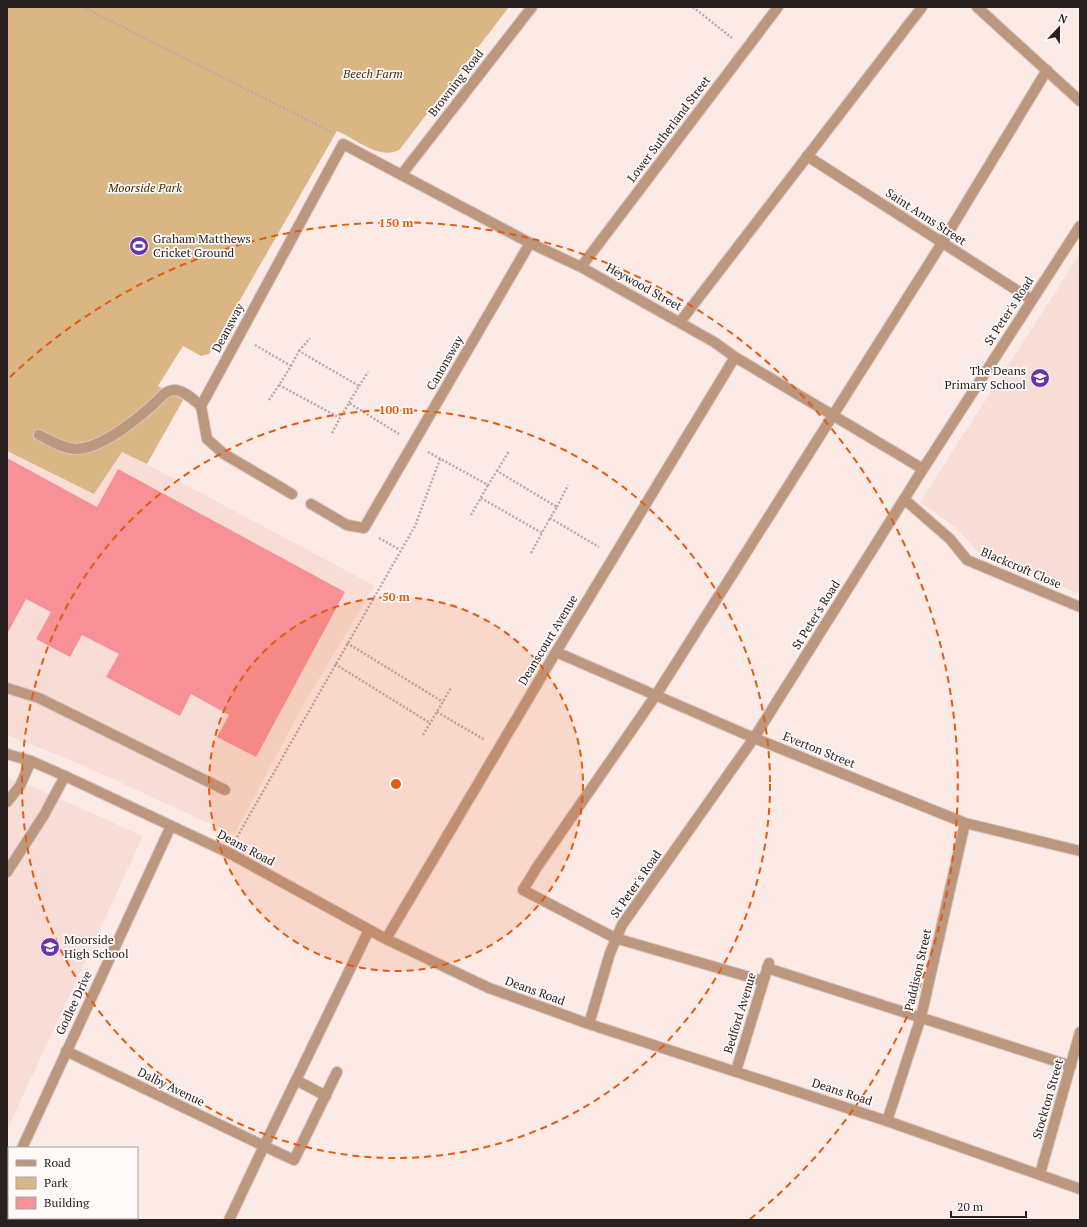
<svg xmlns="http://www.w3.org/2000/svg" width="1087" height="1227" font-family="'PT Serif',serif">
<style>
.built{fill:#f8ddd6}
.green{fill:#dab685}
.building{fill:#f79097}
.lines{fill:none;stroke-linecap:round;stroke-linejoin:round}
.service-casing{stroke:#d6c6c2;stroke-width:12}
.pedestrian-casing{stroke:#d6c6c2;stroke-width:12}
.minor-casing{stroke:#d6c6c2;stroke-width:12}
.path{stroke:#b8aaa7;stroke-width:2.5;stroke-dasharray:2 2;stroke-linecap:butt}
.service{stroke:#bc977e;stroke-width:10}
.pedestrian{stroke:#bc977e;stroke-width:10}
.minor{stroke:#bc977e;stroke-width:10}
.ring{fill:none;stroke:#e8590c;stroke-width:2;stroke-dasharray:7 5}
.labels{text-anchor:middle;stroke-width:3.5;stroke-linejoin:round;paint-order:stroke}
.park-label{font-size:12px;font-style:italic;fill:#422a03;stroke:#fffbfa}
.street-label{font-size:12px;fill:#282120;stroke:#fffbfa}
.poi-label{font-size:12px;fill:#282120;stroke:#fffbfa;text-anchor:start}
.centre{fill:#e8590c;stroke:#fffbfa;stroke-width:2}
.ring-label{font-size:12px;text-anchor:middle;font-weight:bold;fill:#e8590c;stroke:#fffbfa;stroke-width:3.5;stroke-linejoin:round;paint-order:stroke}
</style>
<rect width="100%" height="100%" fill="#fceae6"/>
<path class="built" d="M1080,254V594L981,555L956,528L920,502Z
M7,451L94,494L122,451L375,586L306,700L234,835L87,767L7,735Z
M7,778L33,787L143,836L7,1130Z"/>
<path class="green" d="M7,7H509L400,149C381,162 355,138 337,131L209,354L201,356L183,346L158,386L183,400L147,464L122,452L94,494L7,451Z"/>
<path class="building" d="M7,458L97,507L118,469L345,592L256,757L217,737L229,715L191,694L180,716L106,677L119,654L82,635L70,657L36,639L51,612L26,599L7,634Z"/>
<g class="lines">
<defs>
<path id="service" d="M680,322L922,7
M39,435C50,440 63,449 76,449C103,448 136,420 155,403C161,397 166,390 175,390C185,391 194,400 201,406
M7,688L39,698L225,790
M7,802L20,786L31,761
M7,872L44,815L65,776
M767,968L1071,1066
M763,981L615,938L523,890L537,867L656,695L942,243L1047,70"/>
<path id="pedestrian" d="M264,1146L369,930"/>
<path id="minor" d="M977,7L1080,101
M807,156L1032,300
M402,174L532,7
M581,267L778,7
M292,494L224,454L207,439L201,406L343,144L530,243L581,267L714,342L735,357L923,469
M904,499L950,539L967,560L1080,607
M311,504L347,525L364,528L530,243
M556,652L754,738L965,823L1080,851
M7,754L31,761L65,776L229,853L386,939L489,988L589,1024L887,1121L1080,1189
M386,939L556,652L735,357
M589,1024L610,953L622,925L754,738L923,469L1080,226
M66,1051L264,1146
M736,1071L769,963
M296,1080L326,1096
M887,1121L921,1017L965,823
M22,1148L171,826
M1040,1174L1080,1032
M98,1218L102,1220
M229,1220L264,1146L294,1160L337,1072"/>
</defs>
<use href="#service" class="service-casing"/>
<use href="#pedestrian" class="pedestrian-casing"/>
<use href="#minor" class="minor-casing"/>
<path class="path" d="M83,7L331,132
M693,7L732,38
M255,345L291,366L279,385L340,418L349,403L399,434
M299,351L310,338
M291,366L299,351L359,386L349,403
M359,386L368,372
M269,400L279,385
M332,433L340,418
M428,452L488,485L497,471L557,507L550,518L599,547
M497,471L509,451
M481,498L542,533L550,518
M557,507L568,485
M471,515L488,485
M379,538L400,550
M531,553L542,533
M347,643L443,702
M335,664L430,723
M437,712L485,740
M423,735L451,688
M237,837L415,526L440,459"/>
<use href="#service" class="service"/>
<use href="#pedestrian" class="pedestrian"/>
<use href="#minor" class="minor"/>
</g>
<circle cx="396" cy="784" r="187" fill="#e8590c" fill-opacity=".12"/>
<g class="ring">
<circle cx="396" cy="784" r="187"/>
<circle cx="396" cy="784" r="374"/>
<path d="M10 377A561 561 0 1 1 749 1220"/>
</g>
<defs>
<symbol id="stadium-disc" viewBox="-11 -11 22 22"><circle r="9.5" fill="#6835ad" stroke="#fffbfa"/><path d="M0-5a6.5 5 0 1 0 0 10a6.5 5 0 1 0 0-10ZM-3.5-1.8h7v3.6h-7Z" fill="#fff"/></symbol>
<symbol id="school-disc" viewBox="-11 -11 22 22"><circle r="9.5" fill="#6835ad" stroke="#fffbfa"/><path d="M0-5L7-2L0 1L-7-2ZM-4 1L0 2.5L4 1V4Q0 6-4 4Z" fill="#fff"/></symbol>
</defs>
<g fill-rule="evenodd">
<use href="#stadium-disc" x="128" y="235" width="22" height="22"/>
<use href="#school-disc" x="1029" y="367" width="22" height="22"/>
<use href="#school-disc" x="39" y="936" width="22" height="22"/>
</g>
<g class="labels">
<g class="park-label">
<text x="373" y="78">Beech Farm</text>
<text x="145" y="192">Moorside Park</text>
</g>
<g class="street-label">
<text transform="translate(456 83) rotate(-52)" y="4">Browning Road</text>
<text transform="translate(669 129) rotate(-53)" y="4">Lower Sutherland Street</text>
<text transform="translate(926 217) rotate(33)" y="4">Saint Anns Street</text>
<text transform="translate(644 287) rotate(29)" y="4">Heywood Street</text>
<text transform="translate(1009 311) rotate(-57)" y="4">St Peter's Road</text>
<text transform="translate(228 328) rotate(-62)" y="4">Deansway</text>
<text transform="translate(445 363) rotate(-60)" y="4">Canonsway</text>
<text transform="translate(1021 568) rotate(23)" y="4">Blackcroft Close</text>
<text transform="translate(816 615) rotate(-58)" y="4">St Peter's Road</text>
<text transform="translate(548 640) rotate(-59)" y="4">Deanscourt Avenue</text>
<text transform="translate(819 750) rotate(22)" y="4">Everton Street</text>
<text transform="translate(246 848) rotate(28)" y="4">Deans Road</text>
<text transform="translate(636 884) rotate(-55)" y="4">St Peter's Road</text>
<text transform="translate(918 970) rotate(-77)" y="4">Paddison Street</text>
<text transform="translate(535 991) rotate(20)" y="4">Deans Road</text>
<text transform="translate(74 1003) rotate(-65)" y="4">Godlee Drive</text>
<text transform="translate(740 1013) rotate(-73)" y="4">Bedford Avenue</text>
<text transform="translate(171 1087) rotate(26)" y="4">Dalby Avenue</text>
<text transform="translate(842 1092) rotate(18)" y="4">Deans Road</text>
<text transform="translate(1048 1099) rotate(-74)" y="4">Stockton Street</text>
</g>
<g class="poi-label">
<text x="153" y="243">Graham Matthews<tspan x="153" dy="14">Cricket Ground</tspan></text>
<text x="1026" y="375" text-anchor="end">The Deans<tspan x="1026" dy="14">Primary School</tspan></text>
<text x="64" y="944">Moorside<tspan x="64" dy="14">High School</tspan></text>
</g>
</g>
<circle cx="396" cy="784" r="6" class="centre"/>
<g class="ring-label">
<text x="396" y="227">150 m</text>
<text x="396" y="414">100 m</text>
<text x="396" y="601">50 m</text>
</g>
<rect width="1087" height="1227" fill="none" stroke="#282120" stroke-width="16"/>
<rect x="8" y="1147" width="130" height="72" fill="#fffbfa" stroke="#a9a4a3"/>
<rect x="16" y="1160" width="20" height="6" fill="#bc977e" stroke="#a9a4a3"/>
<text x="44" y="1167" font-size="12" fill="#282120">Road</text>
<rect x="16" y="1177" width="20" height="12" fill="#dab685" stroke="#a9a4a3"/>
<text x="44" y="1187" font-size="12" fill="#282120">Park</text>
<rect x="16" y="1197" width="20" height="12" fill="#f79097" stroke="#a9a4a3"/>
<text x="44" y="1207" font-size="12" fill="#282120">Building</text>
<g transform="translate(1059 28) rotate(22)" stroke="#fffbfa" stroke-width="3" paint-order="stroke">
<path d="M0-3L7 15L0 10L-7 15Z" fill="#282120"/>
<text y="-6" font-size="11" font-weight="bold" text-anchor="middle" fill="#282120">N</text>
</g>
<path d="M951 1211v6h75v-6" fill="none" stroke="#282120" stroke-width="2"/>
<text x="957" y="1211" font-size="12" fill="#282120" stroke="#fffbfa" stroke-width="3" paint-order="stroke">20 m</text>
</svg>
